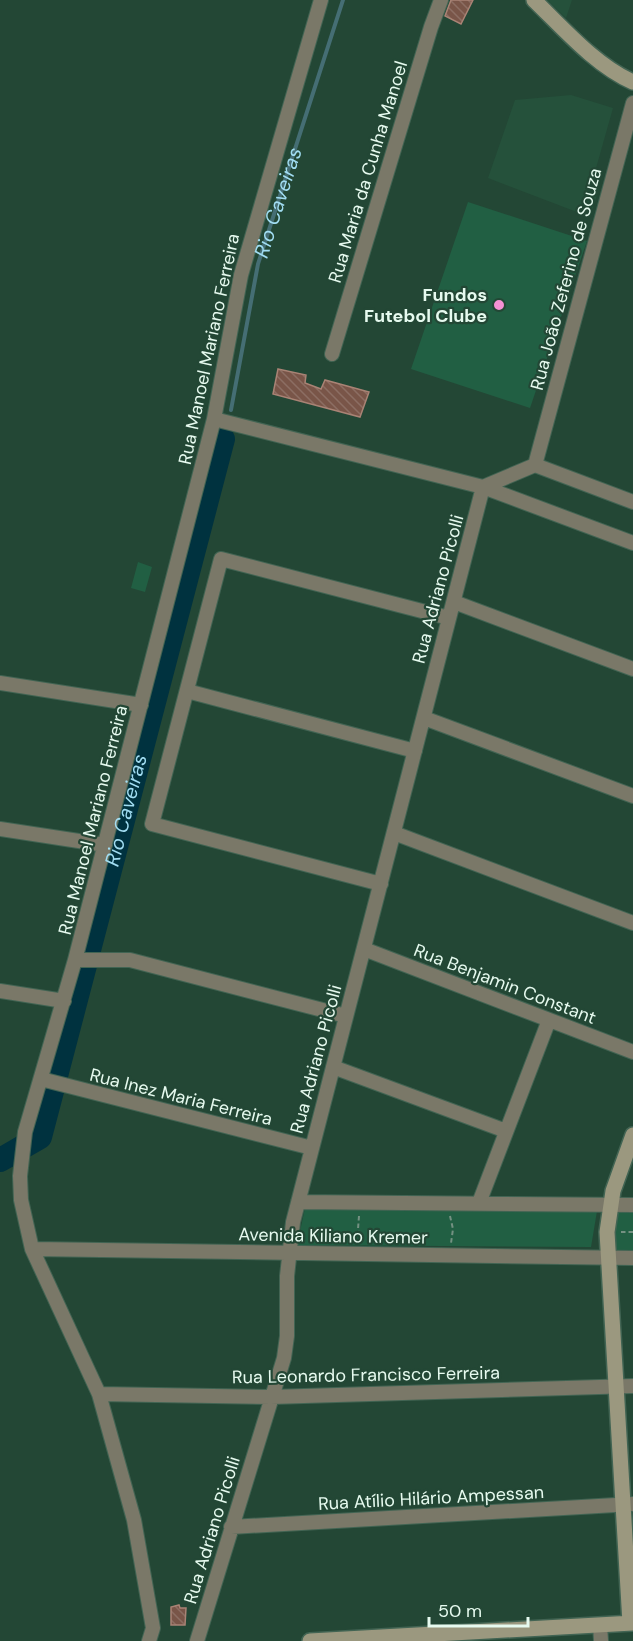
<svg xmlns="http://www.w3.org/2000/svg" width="633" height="1641" font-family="'DM Sans',sans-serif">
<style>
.built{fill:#25513b}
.park{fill:#215f43}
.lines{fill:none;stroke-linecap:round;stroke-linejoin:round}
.stream{stroke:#456e74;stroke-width:4}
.river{stroke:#00323f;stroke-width:24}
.building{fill:url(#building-back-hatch);stroke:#a98375;stroke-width:1.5}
.street-casing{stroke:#426453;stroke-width:16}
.secondary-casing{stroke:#426453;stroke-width:18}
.path{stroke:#749182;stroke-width:2;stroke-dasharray:4.5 3;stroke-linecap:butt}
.street{stroke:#7a7868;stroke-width:14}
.secondary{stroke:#9b987f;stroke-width:15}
.poi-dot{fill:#f491d3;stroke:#234735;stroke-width:2}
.labels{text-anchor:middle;stroke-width:4.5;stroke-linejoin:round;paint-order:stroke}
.street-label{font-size:18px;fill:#e6faef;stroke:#234735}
.poi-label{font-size:18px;font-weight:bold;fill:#e6faef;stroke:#234735;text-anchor:end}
.water-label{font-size:20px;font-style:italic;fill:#a1ddf2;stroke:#234735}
</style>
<defs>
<pattern id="building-back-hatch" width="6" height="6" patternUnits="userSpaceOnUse" patternTransform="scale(1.5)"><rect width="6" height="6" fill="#795548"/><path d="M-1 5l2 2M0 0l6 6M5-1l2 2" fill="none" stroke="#8c6e63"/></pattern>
</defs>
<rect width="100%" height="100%" fill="#234735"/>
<path class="built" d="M547,0H572L566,18Z
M571,95L613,108L591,186L599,189L590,217L488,178L515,100Z"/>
<path class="park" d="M468,202L587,241L530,408L411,369Z
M138,562L152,567L145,592L131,588Z
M305,1208L597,1211L591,1247L297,1245Z
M615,1212H633V1253L616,1252Z"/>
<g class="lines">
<path class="stream" id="s1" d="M231,410L258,264L343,0"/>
<path class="river" id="s2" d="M0,1160L40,1137L223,439"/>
</g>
<path class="building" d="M451,0H473L461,24L445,16Z
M278,369L306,375L305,383L321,389L325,380L369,392L360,417L273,394Z
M179,1605L180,1608H186L185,1625H171V1607Z"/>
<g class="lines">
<defs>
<path id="street" d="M332,354L431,27L441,0
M214,419L483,487L633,543
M535,465L633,103
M483,487L535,465L633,502
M454,602L633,669
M0,683L141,705
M187,691L415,751
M424,718L633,796
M0,829L105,845
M394,833L633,923
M381,884L152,824L221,559L449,618
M364,949L633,1052
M75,960H130L346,1016
M0,991L64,1001
M333,1067L506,1131
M41,1079L312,1148
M298,1202L633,1205
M479,1203L549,1020
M32,1249L633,1258
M99,1394L271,1397L633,1386
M231,1527L633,1504
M600,1625L601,1641
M149,1641L153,1628L134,1520L99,1394L32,1249L21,1200L20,1176L25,1132L75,960L214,419L241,275L321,0
M197,1641L284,1358L287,1336V1276L293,1222L483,487"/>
<path id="secondary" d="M534,0C563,28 596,66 633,82
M630,1623L607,1232L613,1191L633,1135
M310,1641L633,1623"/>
</defs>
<use href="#street" class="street-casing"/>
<use href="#secondary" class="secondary-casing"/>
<path class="path" d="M359,1216L358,1229L360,1240
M450,1216L453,1229L451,1243
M621,1232H633"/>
<use href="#street" class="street"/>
<use href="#secondary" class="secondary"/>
</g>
<circle class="poi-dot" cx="499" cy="305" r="6"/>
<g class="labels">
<g class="street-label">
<text transform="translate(368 172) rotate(-73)" y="6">Rua Maria da Cunha Manoel</text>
<text transform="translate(566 279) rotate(-75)" y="6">Rua João Zeferino de Souza</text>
<text transform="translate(209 349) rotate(-78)" y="6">Rua Manoel Mariano Ferreira</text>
<text transform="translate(438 589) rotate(-75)" y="6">Rua Adriano Picolli</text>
<text transform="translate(93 820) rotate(-76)" y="6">Rua Manoel Mariano Ferreira</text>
<text transform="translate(505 984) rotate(21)" y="6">Rua Benjamin Constant</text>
<text transform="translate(316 1059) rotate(-75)" y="6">Rua Adriano Picolli</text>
<text transform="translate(181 1097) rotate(14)" y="6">Rua Inez Maria Ferreira</text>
<text transform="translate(333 1236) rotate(1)" y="6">Avenida Kiliano Kremer</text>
<text transform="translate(366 1375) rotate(-1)" y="6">Rua Leonardo Francisco Ferreira</text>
<text transform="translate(431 1498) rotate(-3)" y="6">Rua Atílio Hilário Ampessan</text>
<text transform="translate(212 1530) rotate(-73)" y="6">Rua Adriano Picolli</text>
</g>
<g class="poi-label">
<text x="487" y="301">Fundos<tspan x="487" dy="21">Futebol Clube</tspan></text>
</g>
<g class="water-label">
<text dy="7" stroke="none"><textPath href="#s1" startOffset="213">Rio Caveiras</textPath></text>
<text dy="7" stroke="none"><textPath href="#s2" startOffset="384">Rio Caveiras</textPath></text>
</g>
</g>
<path d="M429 1617v9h99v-9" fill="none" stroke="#e6faef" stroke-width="3"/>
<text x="438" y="1617" font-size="18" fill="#e6faef" stroke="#234735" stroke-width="4.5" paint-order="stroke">50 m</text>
</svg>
